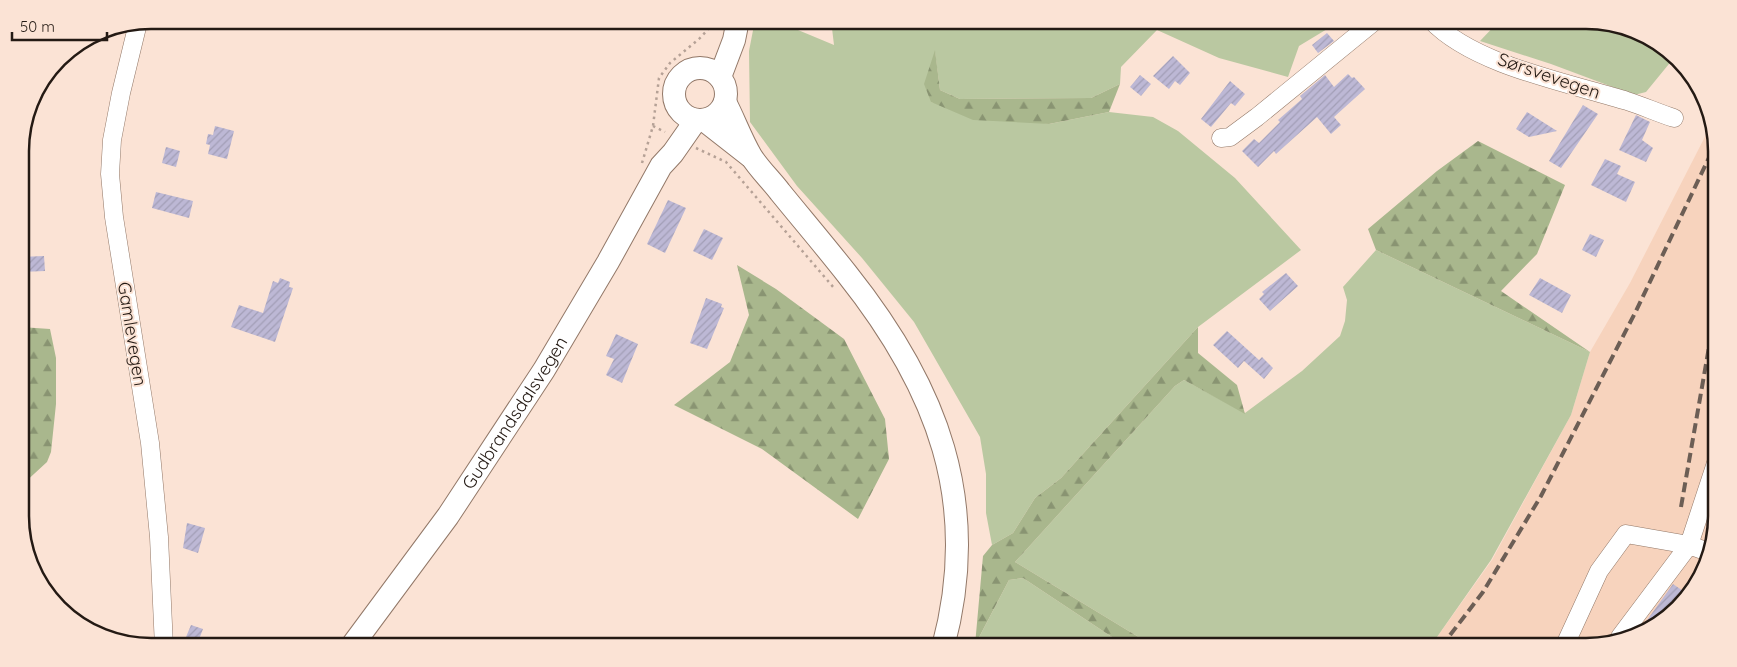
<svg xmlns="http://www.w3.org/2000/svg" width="1737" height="667" font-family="Quicksand,sans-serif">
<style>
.built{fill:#f7d3bd}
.green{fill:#bac8a1}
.forest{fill:url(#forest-firs)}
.building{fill:url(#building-hatch)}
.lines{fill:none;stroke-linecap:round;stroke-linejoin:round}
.minor-casing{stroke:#927868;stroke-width:19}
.major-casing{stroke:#927868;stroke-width:24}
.path{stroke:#b5a196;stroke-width:2.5;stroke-dasharray:2.5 4;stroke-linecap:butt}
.minor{stroke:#fff;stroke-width:18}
.major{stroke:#fff;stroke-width:22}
.rail{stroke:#6c5e55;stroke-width:4;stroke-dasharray:10 5;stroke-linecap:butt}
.labels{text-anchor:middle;stroke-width:4;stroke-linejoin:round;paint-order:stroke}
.street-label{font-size:18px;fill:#241a14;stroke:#fbe3d5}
.rim{fill:none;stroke:#241a14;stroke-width:2.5}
</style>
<defs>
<pattern id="forest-firs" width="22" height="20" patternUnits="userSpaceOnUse" patternTransform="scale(1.25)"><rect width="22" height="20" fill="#a9b78d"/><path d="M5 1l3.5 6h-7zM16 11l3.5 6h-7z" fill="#899472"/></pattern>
<pattern id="building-hatch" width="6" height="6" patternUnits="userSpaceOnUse" patternTransform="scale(1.25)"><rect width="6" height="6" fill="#bdb8d5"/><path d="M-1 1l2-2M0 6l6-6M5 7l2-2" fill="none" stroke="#a29eb6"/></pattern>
</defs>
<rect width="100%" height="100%" fill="#fbe3d5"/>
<path class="built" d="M1712,123L1716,133L1717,516L1710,559L1666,620L1595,647H1430L1492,560L1571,415L1590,352L1630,283Z"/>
<path class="green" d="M755,20H774L834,45L831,20H1342L1299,46L1288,77L1219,58L1157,30L1121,67L1120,84L1091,98L960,99L940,90L935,52L931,102L1049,124L1109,112L1153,117L1178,131L1235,178L1301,250L1198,327L1061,478L1035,498L1013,533L992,545L986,513V474L980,437L941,369L914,322L862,258L797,186L750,122L749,51Z
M1500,20H1586L1629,27L1673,59L1646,92L1634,95L1551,64L1480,41Z
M1376,250L1590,352L1571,415L1491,560L1430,647H1155L1015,562L1175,386L1184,380L1245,413L1302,371L1340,336L1345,321L1347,300L1343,287Z
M1023,578L1127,647H974L1009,580Z"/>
<path class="forest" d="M935,50L940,90L960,99L1091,98L1120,84L1109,112L1049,124L973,120L931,102L924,84Z
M1478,141L1565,185L1537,254L1501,291L1590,352L1376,250L1368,229L1437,171Z
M737,265L776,289L844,339L885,419L889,459L858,519L762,449L674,405L730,362L749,315Z
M21,327L50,329L56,358V404L51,452L47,462L22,485Z
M1198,327V353L1237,385L1245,414L1184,380L1175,386L1015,562L1155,647H1127L1023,578L1009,580L975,645L983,556L992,545L1013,533L1035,498L1061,478Z"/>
<path class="building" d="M1327,33L1334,41L1318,53L1312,45Z
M1173,56L1190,73L1180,85L1175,81L1169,89L1153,76Z
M1348,74L1352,78L1354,77L1365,89L1334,117L1341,125L1331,134L1317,117L1276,154L1274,151L1258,167L1242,151L1254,139L1259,143L1280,122L1278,120L1302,99L1300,96L1325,75L1334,87Z
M1140,75L1151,84L1141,96L1130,87Z
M1230,81L1245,94L1235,106L1231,103L1211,127L1201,119Z
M1583,105L1598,114L1561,168L1549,161Z
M1527,112L1557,131L1529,137L1516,129Z
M1636,115L1650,122L1642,140L1653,148L1646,162L1619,150Z
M215,126L234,131L227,159L208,154L210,145L206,144L208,134L213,135Z
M166,147L180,151L176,167L162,163Z
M1605,159L1621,166L1617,174L1635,182L1626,202L1591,185Z
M156,192L193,201L189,218L152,208Z
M668,200L686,208L665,253L647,244Z
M704,229L723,238L712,260L693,251Z
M1590,234L1604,240L1596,257L1582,250Z
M44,256L45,271L21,272V257Z
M1286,273L1298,286L1270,311L1259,299L1264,294L1262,292Z
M280,278L290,282L289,287L293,288L275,342L231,327L239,305L263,313L273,281L278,283Z
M1540,278L1571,295L1562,313L1529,295Z
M706,298L722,304L721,307L724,308L707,349L690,343Z
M1227,331L1259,360L1262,357L1273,368L1264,379L1244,361L1238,368L1213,345Z
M616,334L638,344L622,383L606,375L614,359L606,356Z
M187,523L205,528L198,553L183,548Z
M1673,584L1686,593L1666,620L1640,630Z
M191,625L203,629L198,642L186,637Z"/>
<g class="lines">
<defs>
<path id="minor" d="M1431,20C1473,65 1569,83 1627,101C1643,106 1658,113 1674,118
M138,23L121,93L112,140L110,174L114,217L150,443L159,537L164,647
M1221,138L1230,137L1257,117L1376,20
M1620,637L1689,545L1717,460
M1564,647L1599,571L1626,534L1689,545L1711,553"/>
<g id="major">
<circle cx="700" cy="94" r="26"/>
<path d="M720,77L734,40L738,20"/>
<path d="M725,102C734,119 741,139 751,156C759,169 771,180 780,192C802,219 825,246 847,274C937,387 982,502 943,647"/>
<path d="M704,120L750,156"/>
<path id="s1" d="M351,647L448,516L544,370L608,262L661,166L673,153L696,120"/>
</g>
</defs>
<use href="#minor" class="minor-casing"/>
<use href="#major" class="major-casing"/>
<path class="path" d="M653,126L665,132
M696,148L726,162L834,288
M642,163L653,126L659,78L670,63L699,39L717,20"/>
<use href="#minor" class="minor"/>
<use href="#major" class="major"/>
<path class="rail" d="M1681,507L1716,307
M1441,647L1483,592L1541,496L1636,311L1716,143"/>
</g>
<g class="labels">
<g class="street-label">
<text transform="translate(1549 76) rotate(19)" y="6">Sørsvevegen</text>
<text transform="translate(132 334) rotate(81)" y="6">Gamlevegen</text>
<text dy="6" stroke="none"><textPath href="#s1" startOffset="286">Gudbrandsdalsvegen</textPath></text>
</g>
</g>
<path d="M0 0H1737V667H0ZM151 29H1586A122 122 0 0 1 1708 151V516A122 122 0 0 1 1586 638H151A122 122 0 0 1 29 516V151A122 122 0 0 1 151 29Z" fill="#fbe3d5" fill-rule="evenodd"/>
<path class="rim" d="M151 29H1586A122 122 0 0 1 1708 151V516A122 122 0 0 1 1586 638H151A122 122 0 0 1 29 516V151A122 122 0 0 1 151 29Z"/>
<path d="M12 32v8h95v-8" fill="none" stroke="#241a14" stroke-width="2.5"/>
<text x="20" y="32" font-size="15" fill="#241a14" stroke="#fbe3d5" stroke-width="4" paint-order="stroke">50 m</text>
</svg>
